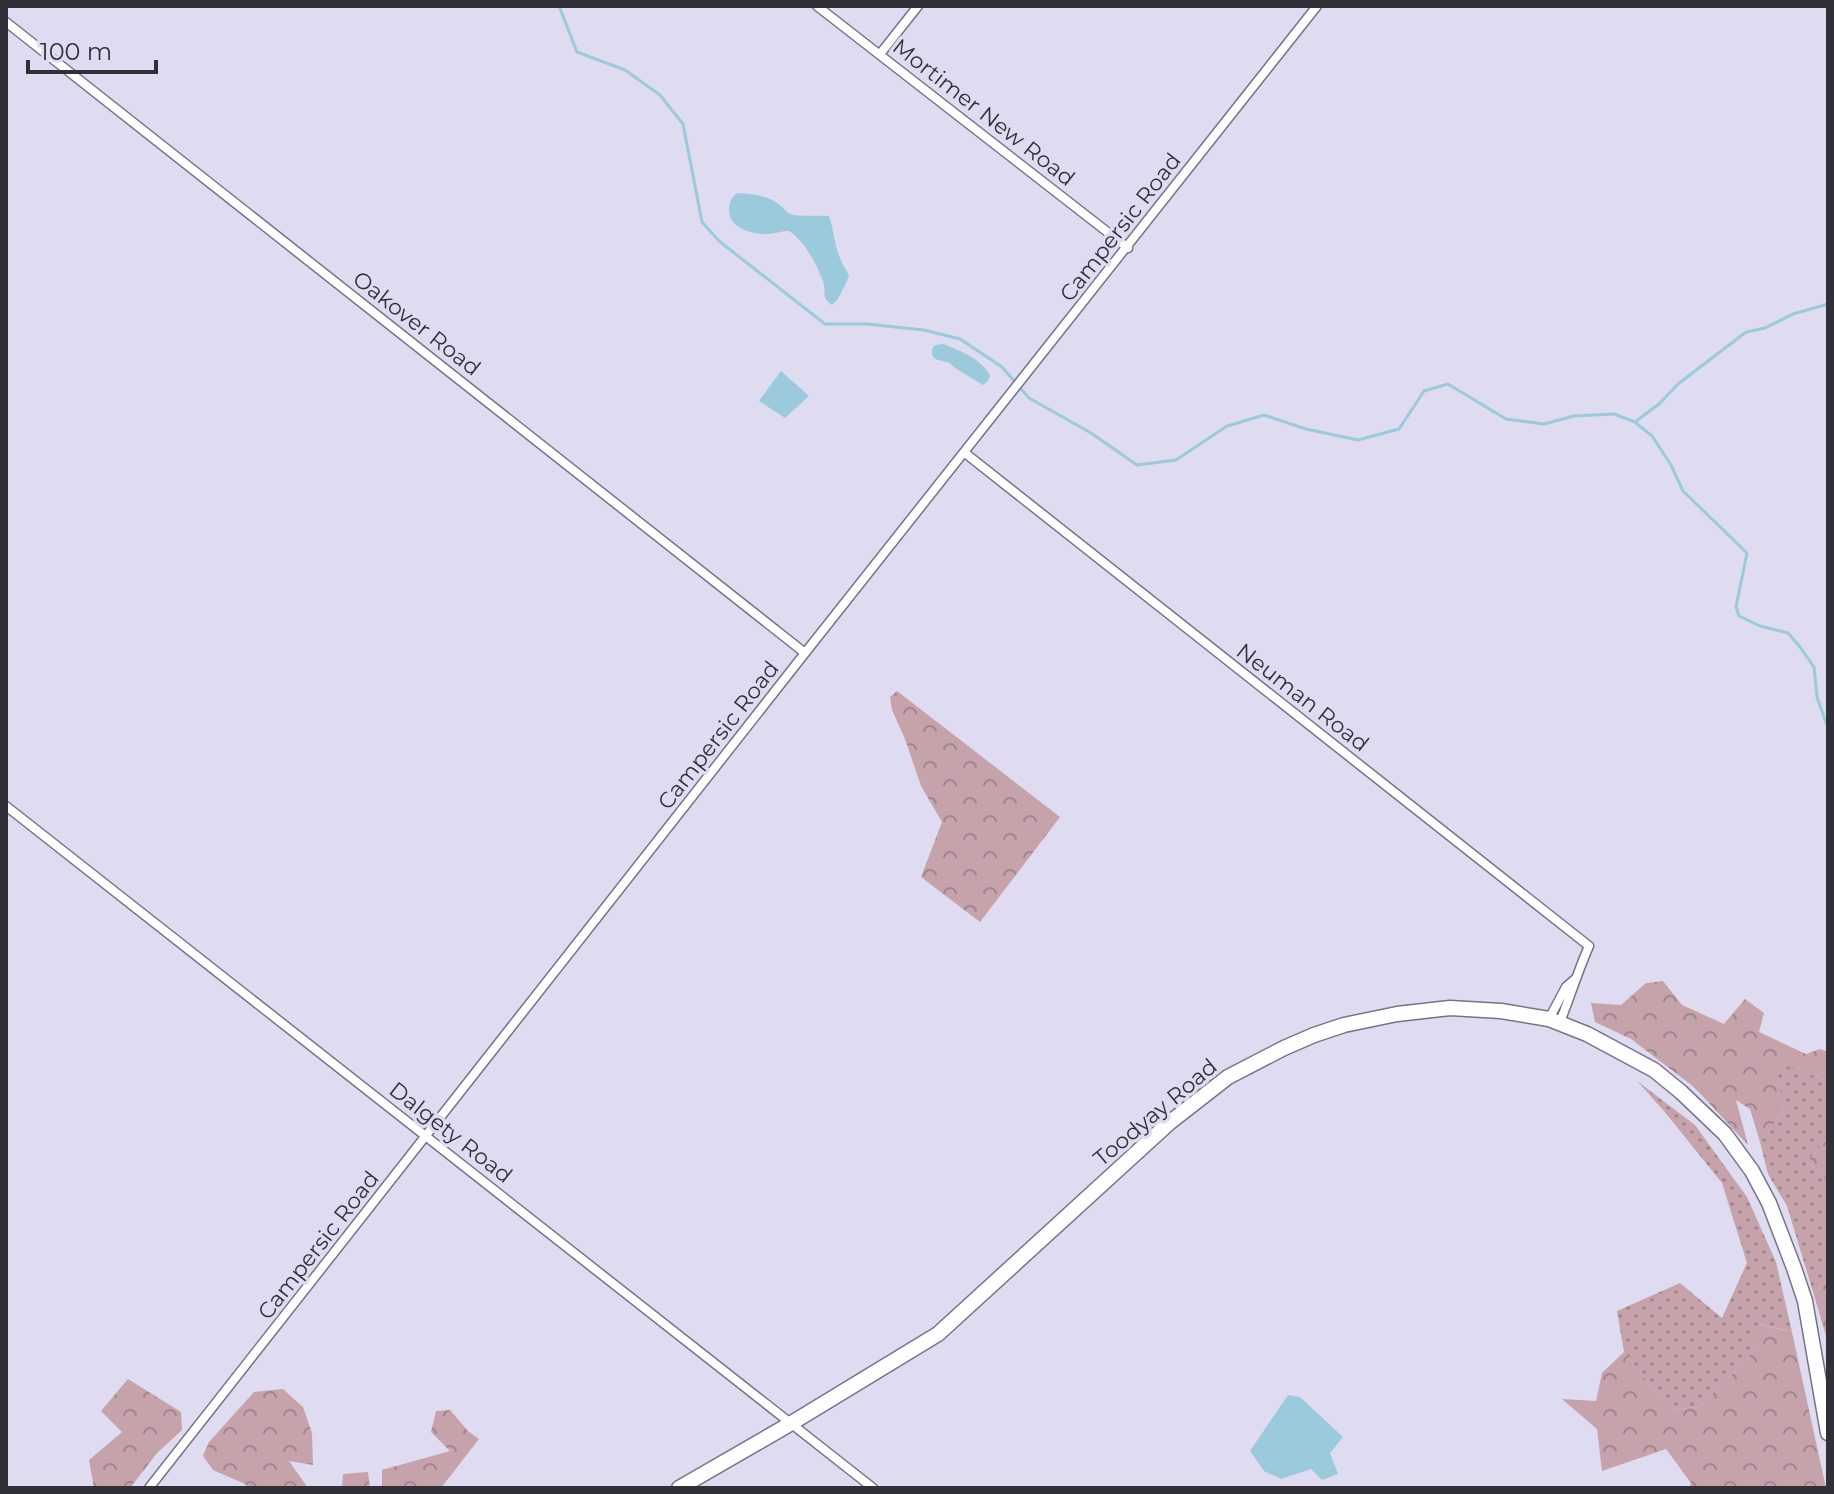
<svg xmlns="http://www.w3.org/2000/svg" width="1834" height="1494" font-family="Montserrat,sans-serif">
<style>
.green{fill:url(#green-dots)}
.forest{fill:url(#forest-crowns)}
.water{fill:#9acadb}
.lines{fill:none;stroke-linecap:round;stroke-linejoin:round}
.stream{stroke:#9acadb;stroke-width:3}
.minor-casing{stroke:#767386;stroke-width:11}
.primary-casing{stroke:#767386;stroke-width:17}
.minor{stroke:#fff;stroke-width:8}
.primary{stroke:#fff;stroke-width:14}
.labels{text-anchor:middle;stroke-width:7;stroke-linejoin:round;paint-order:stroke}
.street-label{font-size:22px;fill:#313038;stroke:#dfdcf1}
</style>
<defs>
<pattern id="green-dots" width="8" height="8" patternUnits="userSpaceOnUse" patternTransform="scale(2)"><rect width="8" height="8" fill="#c6a2ab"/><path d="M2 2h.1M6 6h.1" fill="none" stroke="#a1848c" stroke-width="1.8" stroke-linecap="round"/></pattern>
<pattern id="forest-crowns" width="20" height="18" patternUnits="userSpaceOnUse" patternTransform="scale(2)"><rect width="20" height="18" fill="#c6a2ab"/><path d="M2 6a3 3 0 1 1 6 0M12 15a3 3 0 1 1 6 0" fill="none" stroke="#a1848c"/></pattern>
</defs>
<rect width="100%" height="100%" fill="#dfdcf1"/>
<path class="green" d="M1776,1062L1818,1077L1828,1067V1139L1807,1161L1828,1182V1280L1822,1284L1814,1295L1787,1206L1768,1174L1760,1142L1783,1112Z
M1637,1081L1695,1125L1747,1197L1776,1262L1792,1332L1759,1324L1749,1358L1699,1407L1669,1410L1624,1352L1617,1311L1680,1283L1722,1318L1747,1263L1722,1183L1664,1111Z"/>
<path class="forest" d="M897,691L1060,817L980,922L921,877L942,822L921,786L905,739L892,710L890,697Z
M1663,981L1682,1005L1724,1024L1745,999L1764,1013L1759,1032L1806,1054L1820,1049L1828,1052V1067L1818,1077L1777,1063L1783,1112L1760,1142L1750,1109L1736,1100L1748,1145L1694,1087L1631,1039L1595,1022L1591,1003L1621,1005L1646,983Z
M1828,1139V1182L1807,1161Z
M1828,1280V1343L1814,1295L1822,1284Z
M1758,1324L1792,1332L1826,1488H1689L1691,1483L1666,1449L1602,1471L1597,1429L1562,1399L1596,1401L1602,1373L1624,1352L1669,1410L1699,1407L1749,1358Z
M128,1379L181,1412L182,1430L157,1453L130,1488H94L89,1460L122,1432L101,1411Z
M283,1389L303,1407L312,1433L313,1465L289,1461L308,1488H248L245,1484L213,1470L203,1456L209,1442L254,1392Z
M450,1410L468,1431L479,1439L441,1488H382V1470L450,1451L431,1432L436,1411Z
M368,1472L370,1488H342L343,1474Z"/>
<path class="water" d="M737,193C753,194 767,195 780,205C784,208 786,212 790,214C795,217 820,215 829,216C834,230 834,244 840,258C842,265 847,269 849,277L838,299L832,305C820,297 827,293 823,281C816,264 805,241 789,231C782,231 776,233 770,234C754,235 729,229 729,210C729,202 731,198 737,193Z
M943,344C961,351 980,358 990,375L988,381L983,385L955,368L950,363L935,359L932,355V349L935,345Z
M781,371L809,396L785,418L759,401Z
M1288,1395L1300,1397L1343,1437L1330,1453L1338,1474L1322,1480L1311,1469L1281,1479L1264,1471L1250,1451Z"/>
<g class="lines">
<path class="stream" d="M559,6L577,52L625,70L660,95L683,124L702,222L719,241L825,324H867L924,330L960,339L1002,367L1029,398L1091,433L1137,465L1176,460L1227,426L1264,415L1306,429L1358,440L1399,429L1424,391L1448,384L1506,419L1544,424L1574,416L1614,414L1635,422L1659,404L1678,384L1746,332L1765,328L1793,314L1828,304
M1636,423L1652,436L1671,465L1683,491L1747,553L1736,607L1739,616L1760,626L1788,633L1800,647L1814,667L1817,697L1828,728"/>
<defs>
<path id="minor" d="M817,6L1128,248
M6,22L805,653
M880,54L918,6
M965,453L1589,946C1578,971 1570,997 1560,1022
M6,806L873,1488
M1549,1019L1566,987L1574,980
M149,1488L805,653L1317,6"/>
<path id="primary" d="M679,1488L790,1424L938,1334L1169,1123L1228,1077L1284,1048L1314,1035L1344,1025L1397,1014L1450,1008L1501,1011L1549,1019L1587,1034L1654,1070L1681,1092L1725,1134L1752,1171L1769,1203L1794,1268L1805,1301L1828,1433"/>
</defs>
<use href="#minor" class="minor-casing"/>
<use href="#primary" class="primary-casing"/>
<use href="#minor" class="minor"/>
<use href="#primary" class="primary"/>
</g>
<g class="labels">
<g class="street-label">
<text transform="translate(984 112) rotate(38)" y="8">Mortimer New Road</text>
<text transform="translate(1120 227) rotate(-52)" y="8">Campersic Road</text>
<text transform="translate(417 323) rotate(38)" y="8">Oakover Road</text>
<text transform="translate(1303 697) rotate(38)" y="8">Neuman Road</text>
<text transform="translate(718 735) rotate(-52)" y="8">Campersic Road</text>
<text transform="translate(1155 1112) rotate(-40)" y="8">Toodyay Road</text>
<text transform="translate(451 1132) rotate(38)" y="8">Dalgety Road</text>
<text transform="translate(318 1245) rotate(-52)" y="8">Campersic Road</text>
</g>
</g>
<rect width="1834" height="1494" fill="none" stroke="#313038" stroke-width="16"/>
<path d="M28 60v12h128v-12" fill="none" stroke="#313038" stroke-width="4"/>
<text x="40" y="60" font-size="24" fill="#313038" stroke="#dfdcf1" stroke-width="6" paint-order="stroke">100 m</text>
</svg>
